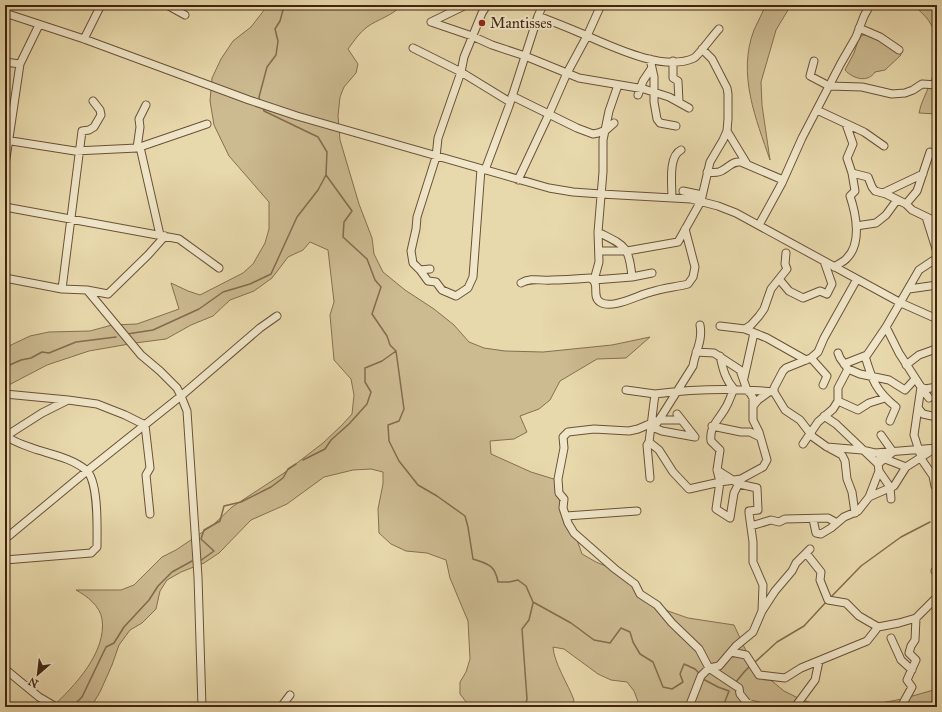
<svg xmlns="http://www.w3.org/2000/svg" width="942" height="712" font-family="'IM FELL Great Primer',serif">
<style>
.green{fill:#ccba91;stroke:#866f50}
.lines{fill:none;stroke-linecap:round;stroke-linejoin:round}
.stream{stroke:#836b4e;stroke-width:1.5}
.minor-casing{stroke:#6b5137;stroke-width:9}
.minor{stroke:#f0e6c9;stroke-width:7}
.poi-dot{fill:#8f2418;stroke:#f0e6c9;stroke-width:1.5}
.labels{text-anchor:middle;stroke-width:4;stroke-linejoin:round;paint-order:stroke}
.poi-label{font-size:15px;fill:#412410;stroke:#f0e6c9;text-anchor:start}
</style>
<rect width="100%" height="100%" fill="#e8d9ac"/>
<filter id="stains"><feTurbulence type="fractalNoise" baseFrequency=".005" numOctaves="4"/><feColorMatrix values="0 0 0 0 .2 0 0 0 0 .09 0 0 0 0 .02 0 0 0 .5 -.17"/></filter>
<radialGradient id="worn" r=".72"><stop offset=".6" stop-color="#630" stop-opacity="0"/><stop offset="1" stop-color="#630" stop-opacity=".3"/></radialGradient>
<path class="green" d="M265,5H402C392,16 378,19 367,27C359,33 354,41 348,49L358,64L356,73L344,87L340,97L338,116L340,140L359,204L372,238L374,254L383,272L405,290L434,309L454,325L469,342L484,348L505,351L543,352L612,345L650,337L626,358L597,359L560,381L550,400L539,409L520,416L527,432L514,439L490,441L491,454L531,472L557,480L558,493L561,506L577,540L582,554L596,562L608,567L668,611L688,618L734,625L747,653L761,672L784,691L802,700L822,706L871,705L902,699L937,689V707H640L634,691L627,682L611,680L598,674L564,649L553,647C554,663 568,684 574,700L571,707H470L460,694V682L466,672L470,659L468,621L450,578L446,560L427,553L406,551L391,544L379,533L378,509L383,484V472L371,469L353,470L324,477L287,504L251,520L219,553L204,563L181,572L167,580L160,591L156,609L142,623L130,630L119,645L112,665L100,692L91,707H52C74,687 107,652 102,619C100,606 87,596 76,590H121L134,585L162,557L176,550L213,525L232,507L284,473L323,443L342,425L352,414L354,395L351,379L334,360L330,315L334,302L328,250L310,242L303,250L288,257L272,278L254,291L230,300L213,316L191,325L166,339L135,343L89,351L47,365L5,387V349L11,345L30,336L49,332L90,331L112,325L137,324L179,309L171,283L188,291L200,295L243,273L253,264L265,243L269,229V202L229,156L214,125L210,101L212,78L221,59L233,41L251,27L265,9Z
M766,5H791L776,30L761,82L762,105L770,160C756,119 737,74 754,30C758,22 762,13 766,5Z
M914,5H937V114L919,113C921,102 926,94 930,84C938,64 941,40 929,21C925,15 918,10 914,5Z
M862,35H872L900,52L901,55L885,70L875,72C868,83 853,79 845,70L846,68L854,53L858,41Z"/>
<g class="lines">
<path class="stream" d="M260,101L259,97L267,67L276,55L278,41L275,29L280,21L283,10L278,5
M263,108L264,111L318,137L327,152L326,175L352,211L344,222L343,237L367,259L375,280L381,287L372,314L387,336L390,345L396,351L404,409L399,421L388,425L389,441L399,461L418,485L437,496L465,516L468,527L473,559C488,564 495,565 498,582H509L518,580L526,586L533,602L571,623L594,640L610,643L621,628L630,632L633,642L640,654L653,662L663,687L672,689L683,682L680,674L684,664L695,669L700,674
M127,334L153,330L199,309L223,292L250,284L271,274L297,217L318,190L326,175
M5,367L21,360L31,358L42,352L49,353L76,342L116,337
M303,460L325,449L331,440L349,424L367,404L371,392L365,382V368L382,361L396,351
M200,561L214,551L201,539L204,530L220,521L224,506L241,502L271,487L283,478L288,469L296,464
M831,597L861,566L901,537L930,522
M754,663L777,642L804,626L827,601
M703,679L718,687L729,691L724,704L731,707
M735,683L745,671L751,665
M72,707L82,697L106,647L114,643L124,627L149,600L158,586L172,572L192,561
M525,707L527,699L522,629L529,620L533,603"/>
<defs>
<path id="minor" d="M167,5L185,15
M5,13L84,39L249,100L297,116L549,188L573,192L601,194L691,199L718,206L736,213L901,303L937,319
M538,16C551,21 564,26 578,32C607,44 662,73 694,58C699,55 713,35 719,29
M431,22L472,36L492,45L525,56L579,78L644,89L669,97L689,108
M431,22L466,5
M859,28L880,37L899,50
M84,39L101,5
M413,48L461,72L510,102
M650,59L654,77V102L657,119L660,123L676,126
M673,61V78L678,81L679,102
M814,61L810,76L829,86L862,87L892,94L905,93L913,90L922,84L937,85
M5,62L20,64
M618,85L609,111L603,140V172L598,232L599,262L594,280L632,277L652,273
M638,95L643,81L651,69
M512,96L577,128L593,134L598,133L606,130L614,123
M817,110L864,132L884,146
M727,131L747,164
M5,140L75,151L137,148L207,124
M140,147L160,235
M137,148L140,127L139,119L146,105
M5,165L20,64L39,25
M485,170L509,106L538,16L543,5
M707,172C713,173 719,173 723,170C730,166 733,161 741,162L783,180
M852,173L868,177L872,187L875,191L886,194L906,204L912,210L937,222
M518,180L549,114L567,73L587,36L601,5
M683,191L702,195
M883,193L923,174
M672,198C672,185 668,156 681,150
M906,204L917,191L930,152
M5,207L179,239L219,268
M926,217L937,252
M759,225L782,183L802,138L841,63L856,37L864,16L870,5
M856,226L876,223L886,215L897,200
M598,232C625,246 629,245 632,277
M599,251H627L678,242L701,201L710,162L723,140L727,131L728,119V94L727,88L712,59L702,49
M937,258L919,270L886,327L899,353L921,387L914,435L922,460L933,476L935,486L937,488
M834,267C838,264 844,262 847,258C862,243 856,214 850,196L855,191L852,173L847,158L853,144L846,124
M430,269L420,270L413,263L411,251L416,229L417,217L436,157L438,138L461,72L464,57L482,13L487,5
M420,270L428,281L436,282L442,290L456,296L468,288L473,277L481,169
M5,278L62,289L87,290L141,355L160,371L177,388L181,396L187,411L198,577L202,707
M779,279L789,291L803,298L820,291L827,294L832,284L824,261
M857,279L824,338L818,352L811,358L786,368L783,371L774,388V392L785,410L800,420L813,437L827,447L862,450L875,453L937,448
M521,283C531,277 541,281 552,280C564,280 577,279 590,278C601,283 591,296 600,302C612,310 638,295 651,292C663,288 676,287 688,284L693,277L695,267L685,229
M62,289L82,131L89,130L94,127L101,115L100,110L93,101
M909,289L937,285
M87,290L108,294L148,255L165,236
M700,325C703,341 695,352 693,366L659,420L638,429L629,431L594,429L568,432L563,437L564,448L558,479L559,493L564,499L563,508L568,523L574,533L615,569L635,584L640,594L657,605L672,623L699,649L709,668L739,688L740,694L747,703L762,707
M720,326L745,329L767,338L806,360
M745,329L751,325L759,316L764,309L771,289L787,269L785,264L786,253
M696,352L714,353L740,370L747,390
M838,353L840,358L848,369L860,374L889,380L905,390L915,379
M720,356C723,369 725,379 734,389C731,395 729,402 726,407C719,420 709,426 711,441L720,450L717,470L720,482L741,479L734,493L730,518L716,509L720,482L689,489L673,472L659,450L649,442L655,394C695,389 734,388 774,392
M865,356C872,380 876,391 896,407L890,421
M811,358L827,376L823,385
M844,364L867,355L886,327
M906,365L919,355L933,350L937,347
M744,378L754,333
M921,387L925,389L937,387
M921,388L929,398
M626,390L655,394
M5,394L68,400
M838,401L858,410L869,403L885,398
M754,405L758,400L769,392
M918,408L923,414L932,416
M824,416L836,424L878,464L879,471L869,497
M657,423L659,420H680
M650,426L662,431L695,437L677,414
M712,426L741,432H750L760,437
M5,435C14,443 27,446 38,450C54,455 73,459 86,470C99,481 97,529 97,547L91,553L5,560
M5,439L6,436L42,413L68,400L97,404L125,415L145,425L150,468L146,475L150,514
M649,442L647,445L650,478
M803,444L818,422L833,409L838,401V388L848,369
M829,448L842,455L845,461L847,479L852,492L855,513
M880,457L906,467
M878,464L893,452L881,435
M879,471L890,487L891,499
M741,479L763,467L767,460L759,432L753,420V398L750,393L745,389
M566,516L637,511
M813,519L816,533L821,534L831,528L844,517L858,511L869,497L894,486L906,467L934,449
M751,526L771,520L779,522L785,519L828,518L837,523
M5,539L87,471L181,396L260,328L277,316
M806,553L821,572L820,580L828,600L846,603L859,616L878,627
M935,571L937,573
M762,611L775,591L792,571L796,563L810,549
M891,638L901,660L912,670
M731,652L746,655L759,675L785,678L801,668L867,641L878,627L899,623L916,618L937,597
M5,669L39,697L56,707
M281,707L290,695
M689,707L701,676L709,668L719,666L736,646L753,632L762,611L763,585L753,562V542L749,513V511L758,510L757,488L739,484L717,470
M795,707L815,680L819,661
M901,707L912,687L907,680L916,660L909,653L911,646L915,640L916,618
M932,707L937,702"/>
</defs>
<use href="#minor" class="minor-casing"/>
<use href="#minor" class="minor"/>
</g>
<circle class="poi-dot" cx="482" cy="23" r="4"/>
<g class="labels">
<g class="poi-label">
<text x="490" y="28">Mantisses</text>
</g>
</g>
<rect width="942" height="712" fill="none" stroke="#e8d9ac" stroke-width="20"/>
<rect x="6" y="6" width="930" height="700" fill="none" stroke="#412410" stroke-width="2"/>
<rect x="10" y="10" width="922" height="692" fill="none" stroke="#412410"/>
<g transform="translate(38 674) rotate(208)" stroke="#f0e6c9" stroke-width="3" paint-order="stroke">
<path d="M0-3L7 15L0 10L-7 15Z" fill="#412410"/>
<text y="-6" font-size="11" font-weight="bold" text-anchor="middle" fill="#412410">N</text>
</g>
<rect width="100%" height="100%" filter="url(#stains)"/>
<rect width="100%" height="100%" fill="url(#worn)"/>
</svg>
